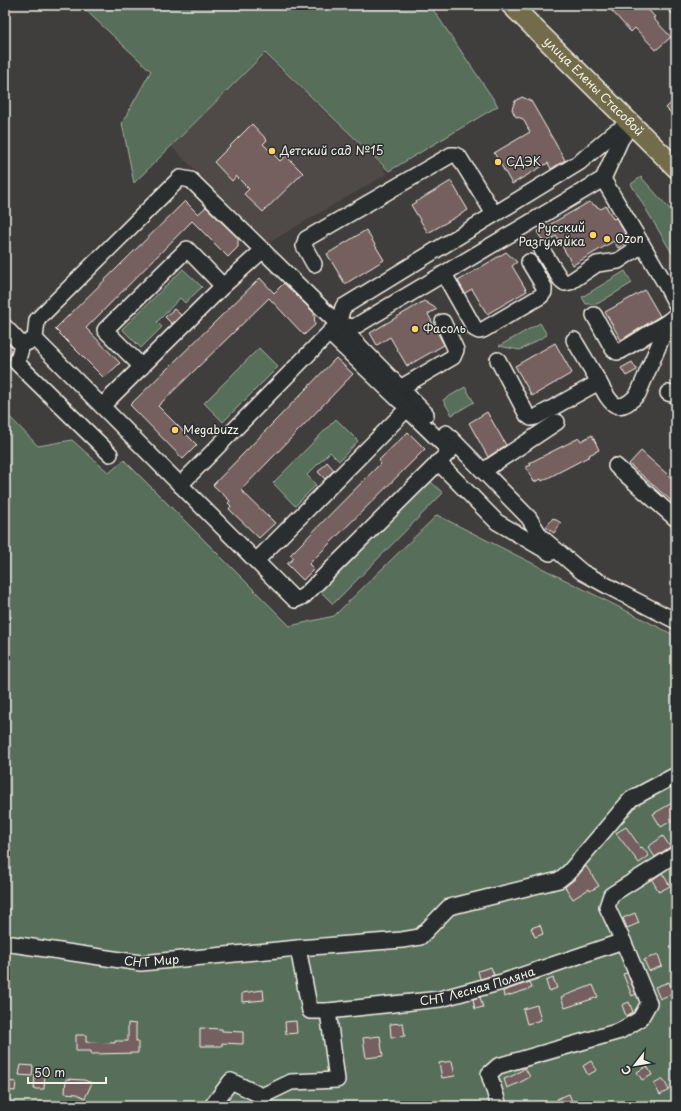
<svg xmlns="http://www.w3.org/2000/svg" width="681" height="1111" font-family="'Playpen Sans',sans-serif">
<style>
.built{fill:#504847}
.green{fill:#576e5a;stroke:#a6b0a1}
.building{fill:#74615f;stroke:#f4f1e8}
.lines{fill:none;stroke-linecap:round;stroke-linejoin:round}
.minor-casing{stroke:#f4f1e8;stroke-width:18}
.major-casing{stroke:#f4f1e8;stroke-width:22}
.minor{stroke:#2a2d2e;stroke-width:15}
.major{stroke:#736c4b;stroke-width:19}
.poi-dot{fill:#ffd166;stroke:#2a2d2e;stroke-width:1.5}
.labels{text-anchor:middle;stroke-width:3;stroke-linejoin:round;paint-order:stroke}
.street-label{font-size:12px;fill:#f4f1e8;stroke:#2a2d2e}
.poi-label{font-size:12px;fill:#f4f1e8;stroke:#2a2d2e;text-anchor:start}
</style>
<rect width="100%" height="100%" fill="#403d3d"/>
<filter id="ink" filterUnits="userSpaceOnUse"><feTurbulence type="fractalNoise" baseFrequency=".025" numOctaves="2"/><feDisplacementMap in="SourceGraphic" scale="8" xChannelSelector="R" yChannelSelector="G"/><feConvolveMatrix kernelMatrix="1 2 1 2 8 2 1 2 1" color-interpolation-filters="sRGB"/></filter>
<g filter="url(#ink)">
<path class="built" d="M265,55L382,166L387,174L268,243L171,146Z"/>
<path class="green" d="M80,5H430L498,106L389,171L265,53L134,183L122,123L151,71Z
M641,177L676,216V260L631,184Z
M183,269L202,287L185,303L180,298L157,322L162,327L141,348L122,329Z
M625,271L632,283L597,304H586L582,297Z
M540,323L547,335L520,350L499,346Z
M259,348L278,367L223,422L204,403Z
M465,387L474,402L452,415L443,400Z
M5,412L38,446L72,440L109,473L124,460L290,626L334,616L437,515L676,636V1106H5V620L12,617L5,614Z
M336,419L358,441L339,461L330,452L307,475L316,485L295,506L273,483Z
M430,481L443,493L333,604L320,591Z"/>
<path class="building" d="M617,5H644L655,17L653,18L671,37L656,50L635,28L631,32L611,10Z
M522,97L531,101L565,160L551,169L548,163L512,184L494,153L530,132L523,119L515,116L512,109L515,101Z
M676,98V118L666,108Z
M252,124L267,140L263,144L280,161L286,156L303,173L263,212L244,194L249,189L236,176L232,181L214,162Z
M451,181L468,210L428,233L411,205Z
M185,201L198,214L206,207L238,238V247L228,257L192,221L86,328L120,363L104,378L55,329Z
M589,202L601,209L606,206L613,219L616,218L630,241L618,248L614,241L573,265L556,236L546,242L543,241L537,232Z
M366,230L384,260L345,284L327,254Z
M506,252L517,262L512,266L527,291L487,314L472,289L465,293L458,281Z
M260,278L274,293L284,283L314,313L315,325L304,335L269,298L158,406L197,445L183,459L130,405Z
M645,290L660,316L621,340L605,312Z
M424,301L437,309L428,314L444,345L407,366L390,337L377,345L370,333Z
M174,309L181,315L172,324L165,317Z
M555,343L572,373L532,396L515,366Z
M336,358L353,374L241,490L275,523L259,538L229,509L231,506L228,503L230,501L213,485Z
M632,362L637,370L626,376L621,368Z
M487,412L506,445L488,457L469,423Z
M408,432L425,449L309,564L314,569L303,580L287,564L294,558L290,555L381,463L379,460Z
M592,435L599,450L589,455L590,456L542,481L541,479L534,482L526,467L531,465L529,463L579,438L581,441Z
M641,451L676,482V505L629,464Z
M327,462L334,470L325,479L318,472Z
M553,518L561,523L554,533L546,527Z
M672,803L676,810V818L661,827L653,814Z
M626,827L641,848L642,847L649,856L639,863L616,833Z
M663,836L670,847L655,857L648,847Z
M586,866L599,886L590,891L589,889L573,899L565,887L576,878Z
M662,873L670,886L659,892L652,880Z
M635,913L639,923L627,928L623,918Z
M540,925L543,934L535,937L531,928Z
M658,954L662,966L649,971L644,960Z
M491,967L494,975L480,979L478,971Z
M627,973L636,994L632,996L623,974Z
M553,978L557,988L549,991L546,981Z
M530,982L532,988L504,997L503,991Z
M669,982L673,993L660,999L655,987Z
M593,985L598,997L565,1008L561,997Z
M263,990L264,1000L242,1002V993Z
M480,997L483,1007L475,1009L473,999Z
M629,1002L633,1012L626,1016L622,1005Z
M537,1005L541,1020L527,1024L523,1009Z
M296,1021L297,1033L286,1034L285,1022Z
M128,1023L136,1024V1041H138V1053L91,1054V1051H76V1035H86V1042L115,1043V1041H128Z
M403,1023L405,1036L391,1037L390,1024Z
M200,1028L222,1029V1031L243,1032V1044L222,1043V1046H200Z
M380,1036L383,1056L366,1058L363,1038Z
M452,1061L455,1076L442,1078L439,1063Z
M591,1061L597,1070L588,1075L583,1066Z
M21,1065L33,1066L32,1076L19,1075Z
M647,1066L652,1075L642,1080L637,1072Z
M525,1068L530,1077L519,1083L507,1088L504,1079L514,1075Z
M35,1074H45L44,1089H34Z
M66,1079L84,1080L92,1083L85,1098L77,1094L65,1093Z
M663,1079L669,1090L660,1095L654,1084Z
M5,1081L16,1082L15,1091L5,1090Z
M569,1094L574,1106H560L557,1099Z"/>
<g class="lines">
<defs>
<g id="minor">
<path d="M675,5L676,6"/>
<path d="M603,179L665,283L676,304"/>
<path d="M542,250L561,280L565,283L570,282L597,264L618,261L642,245"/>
<path d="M314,264L304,246L306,239L451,155H455L459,157L494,214"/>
<path d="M444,274L475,329L479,331L483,330L541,296L544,292V287L529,262"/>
<path d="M594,315L613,349L617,352L621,351L669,321"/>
<path d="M338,324L426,414"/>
<path d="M338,324L354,327L603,179L621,139L632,124"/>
<path d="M338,324L343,307L580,162L615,132L627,126"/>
<path d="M5,327L22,345"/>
<path d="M35,339L22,345L17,363L110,454"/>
<path d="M574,340L599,382"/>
<path d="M498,360L527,415L531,418L536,417L599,382C610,403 617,417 638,394L669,321L676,315"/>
<path d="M142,367L105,330L187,249L223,286"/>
<path d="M400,388L453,357L456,350L443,322"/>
<path d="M668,393L676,395"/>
<path d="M102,406L223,286L263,250"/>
<path d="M446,433L529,518L540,536L582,572L615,590L676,621"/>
<path d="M438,462L497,522L550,553"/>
<path d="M616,466L676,519"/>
<path d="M483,471L557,422"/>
<path d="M180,485L329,333L400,401"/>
<path d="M256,561L407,409L450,451L304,596L295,600L275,580L35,339L37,320L180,178L191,180L338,324L329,333"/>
<path id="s1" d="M5,943L141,963L298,948L402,940L420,937L449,907L559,880L569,872L631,799L676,775"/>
<path id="s2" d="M298,948L310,1011H328L440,999L502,982L623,941"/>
<path d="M212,1106L231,1081L262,1096L291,1082L337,1080L328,1011"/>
<path d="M499,1106L489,1074L498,1066L620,1031L640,1019L649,1003L623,941L607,907L611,895L676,854"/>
</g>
<g id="major">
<path id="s3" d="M511,5L676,168"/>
</g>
</defs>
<use href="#minor" class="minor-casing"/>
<use href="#major" class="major-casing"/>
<use href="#minor" class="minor"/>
<use href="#major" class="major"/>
</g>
</g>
<g class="poi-dot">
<circle cx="272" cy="151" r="4"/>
<circle cx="498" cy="162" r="4"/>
<circle cx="593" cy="235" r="4"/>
<circle cx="607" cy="239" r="4"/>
<circle cx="415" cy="329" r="4"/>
<circle cx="175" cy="430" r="4"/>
</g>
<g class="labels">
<g class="street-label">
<text dy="4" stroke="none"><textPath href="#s3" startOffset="116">улица Елены Стасовой</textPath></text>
<text dy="4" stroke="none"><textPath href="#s1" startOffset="148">СНТ Мир</textPath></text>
<text dy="4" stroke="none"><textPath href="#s2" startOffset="234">СНТ Лесная Поляна</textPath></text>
</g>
<g class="poi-label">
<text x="280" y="155">Детский сад №15</text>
<text x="506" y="166">СДЭК</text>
<text x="585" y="232" text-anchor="end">Русский<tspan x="585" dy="14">Разгуляйка</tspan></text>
<text x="615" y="243">Ozon</text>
<text x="423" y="333">Фасоль</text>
<text x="183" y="434">Megabuzz</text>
</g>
</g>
<rect width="681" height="1111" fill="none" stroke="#2a2d2e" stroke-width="20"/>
<rect x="10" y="10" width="661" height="1091" fill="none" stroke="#f4f1e8" stroke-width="1.5" filter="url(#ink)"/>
<g transform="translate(635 1065) rotate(239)" stroke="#2a2d2e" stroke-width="3" paint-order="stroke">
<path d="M0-3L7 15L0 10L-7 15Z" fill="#f4f1e8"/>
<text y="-6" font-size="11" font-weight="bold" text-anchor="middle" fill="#f4f1e8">С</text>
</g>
<path d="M28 1077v6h78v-6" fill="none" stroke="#f4f1e8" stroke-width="2"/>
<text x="34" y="1077" font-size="12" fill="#f4f1e8" stroke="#2a2d2e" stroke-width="3" paint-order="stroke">50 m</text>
</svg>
